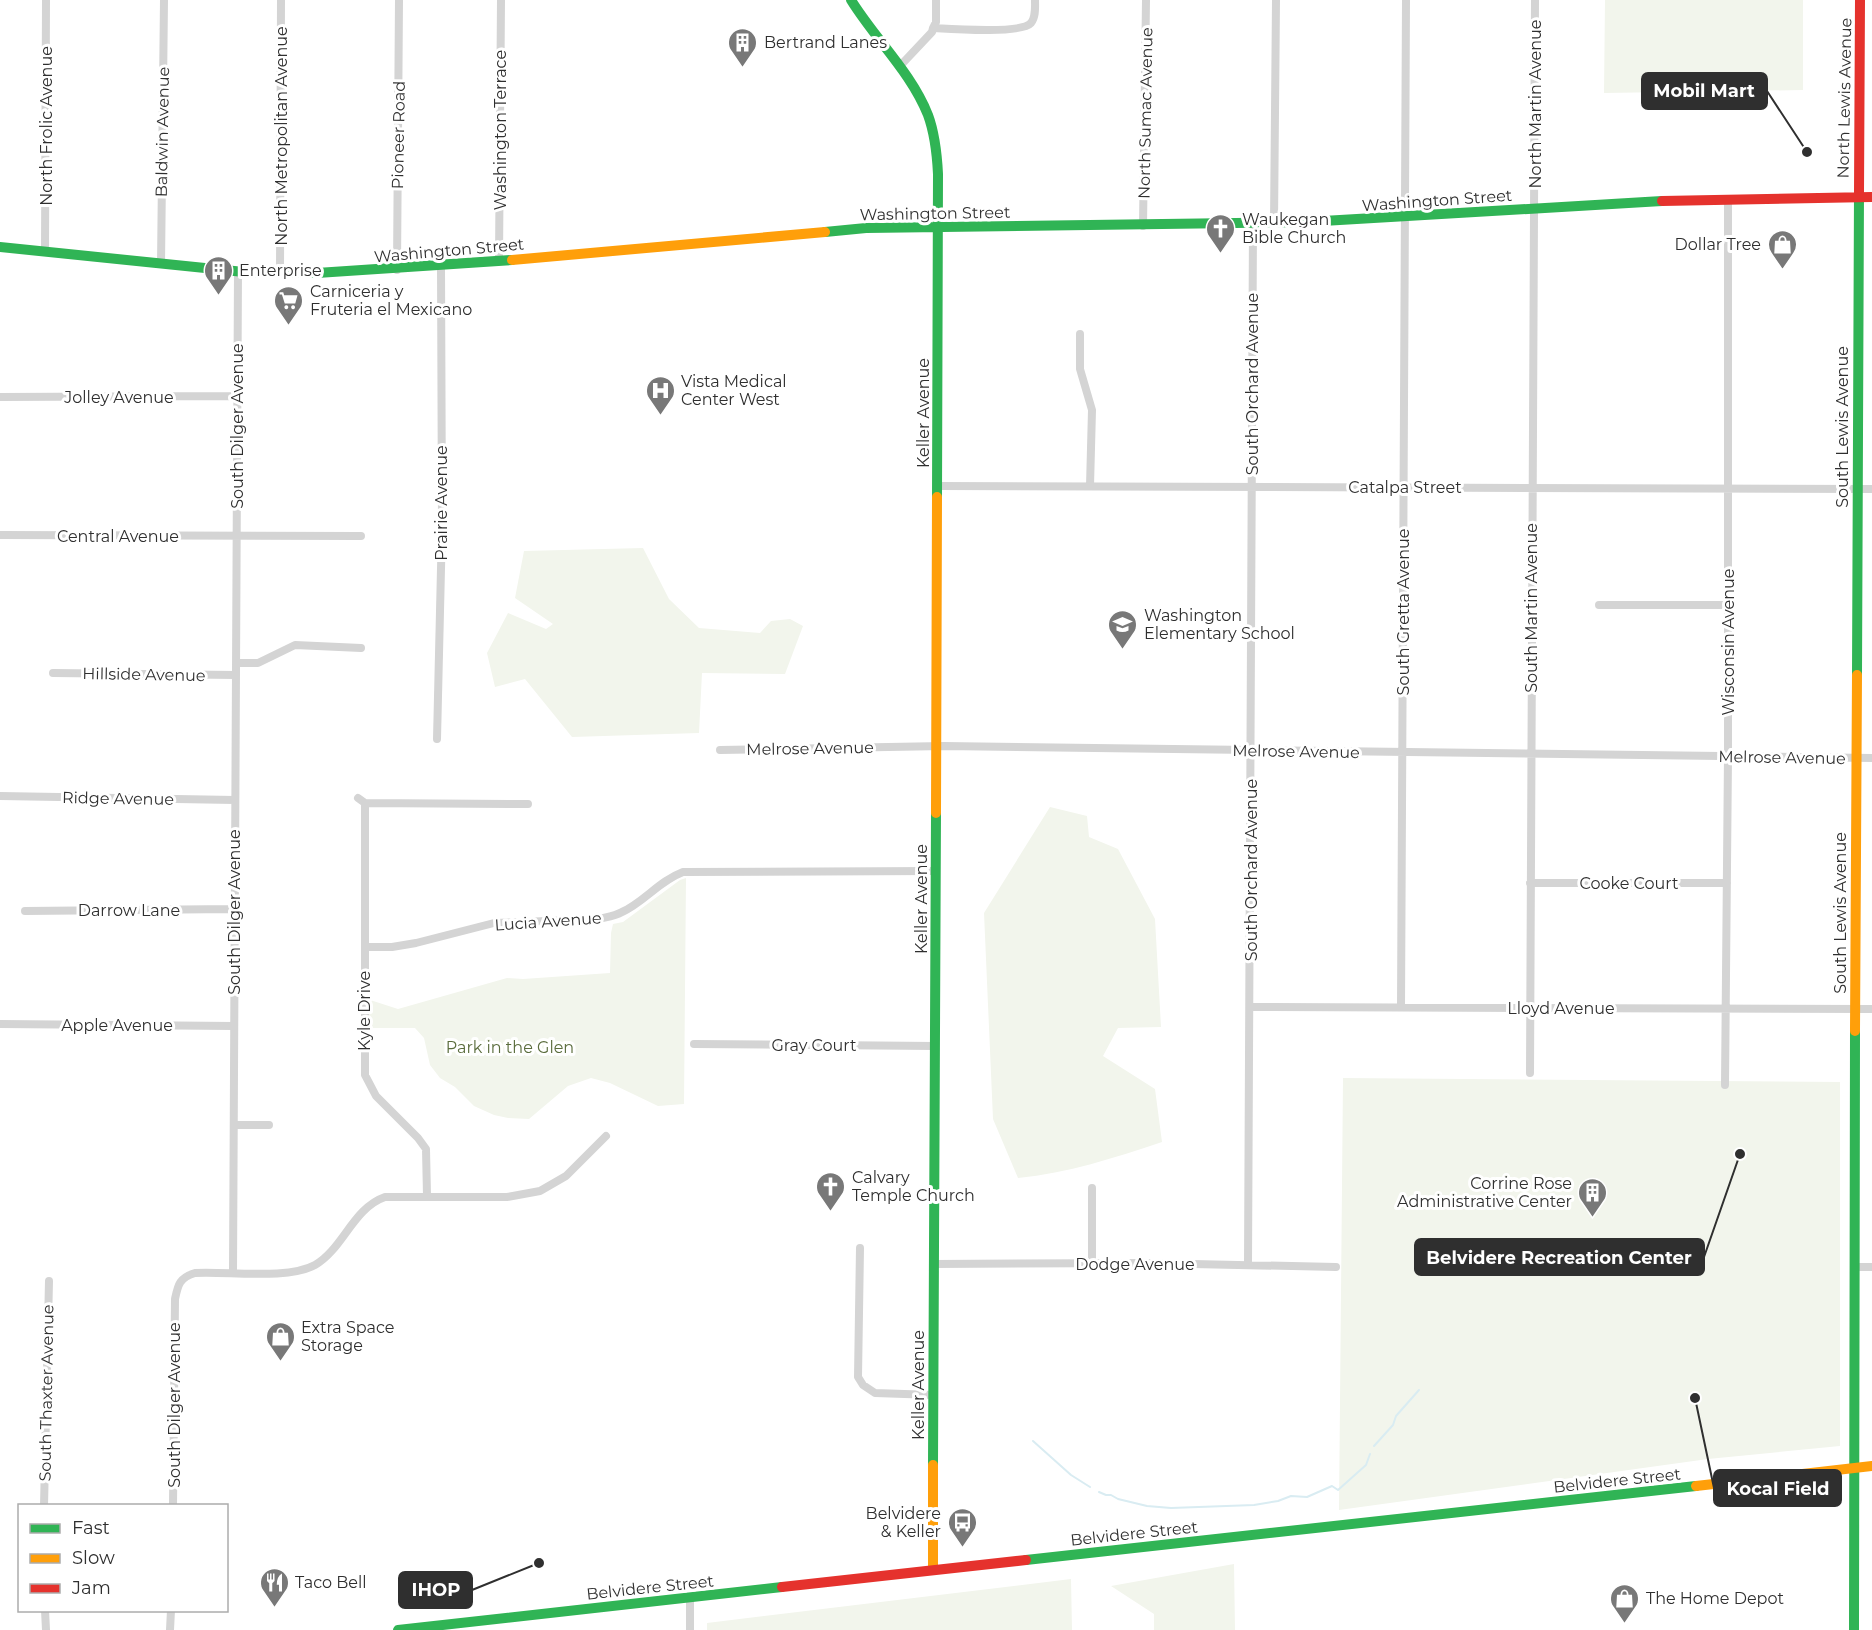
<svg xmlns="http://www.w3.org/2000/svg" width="1872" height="1630" font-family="Montserrat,sans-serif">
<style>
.green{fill:#f2f5ec}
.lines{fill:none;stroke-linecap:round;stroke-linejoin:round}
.stream{stroke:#d9ecf2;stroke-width:2}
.street{stroke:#d4d4d4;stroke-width:8}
.fast{stroke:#30b455;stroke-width:10}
.slow{stroke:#ff9f0a;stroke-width:10}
.jam{stroke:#e5322d;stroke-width:10}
.labels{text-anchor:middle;stroke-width:6;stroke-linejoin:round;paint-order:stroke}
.poi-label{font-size:16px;fill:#2f2f2f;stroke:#fff;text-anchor:start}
.street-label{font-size:16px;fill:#2f2f2f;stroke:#fff}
.park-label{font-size:16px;fill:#5a6c3c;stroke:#fff}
.leader{fill:none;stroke:#2f2f2f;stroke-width:2}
.callout-dot{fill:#2f2f2f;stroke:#fff;stroke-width:2}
.callout{fill:#2f2f2f;stroke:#2f2f2f;stroke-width:2}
.callout-label{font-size:18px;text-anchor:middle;font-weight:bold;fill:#fff}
</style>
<rect width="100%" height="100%" fill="#fff"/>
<path class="green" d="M1605,0H1803V90L1604,93Z
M643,548L669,599L699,628L760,633L771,621L790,619L803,626L785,674L702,673L699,733L572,737L525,679L495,687L487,653L508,613L546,629L553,624L515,598L524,551Z
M1050,807L1087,816L1089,837L1118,849L1155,919L1161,1027L1118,1028L1103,1056L1155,1089L1162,1142C1114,1158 1068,1173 1018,1178L993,1119L984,913Z
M686,878L684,1104L658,1106L610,1083L591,1078L568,1086L529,1119L508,1118L494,1115L474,1106L455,1087L440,1078L430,1065L424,1038L415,1028H367V999L398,1009L507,978L523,979L610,973L611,933L613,924L623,922L680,880Z
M1343,1078L1840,1082V1446L1708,1459L1339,1510Z
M1234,1564L1235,1630H1154V1614L1111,1586Z
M1071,1579L1072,1630H707V1623Z"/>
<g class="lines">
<path class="stream" d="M1033,1441L1071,1475L1090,1487
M1374,1446L1393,1425L1396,1416L1419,1390
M1099,1492L1106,1495H1111L1118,1499L1147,1506L1171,1508L1254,1505L1278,1501L1291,1496L1307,1497L1332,1486L1338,1490L1366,1465L1370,1454"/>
<path class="street" d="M936,0V22L933,28C951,29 1021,34 1031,23C1036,17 1035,7 1035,0
M900,66L932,32L933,28
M1274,223L1276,0
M1143,226L1146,0
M45,252L46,0
M499,261L501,0
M161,264L164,0
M397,270L399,0
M280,272L281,0
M1080,334V369L1092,410L1090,486
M0,397L237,396
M937,486L1872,489
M0,535L361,536
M1599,605H1728
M236,663H258L295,645L361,648
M53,673L236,675
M437,739L442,526L441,266
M720,750L944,746L1872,758
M0,796L235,800
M358,798L365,803
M365,803V1075L376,1096L418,1138L426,1149L427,1196
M365,803L528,804
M1530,883H1727
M25,911L233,909
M365,947H392L416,943L494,923L599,919C607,917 615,916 622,912C644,902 659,881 683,872L936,871
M1251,1007L1872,1009
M1401,1007L1406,0
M0,1024L234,1026
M694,1044L935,1046
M1530,1073L1535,0
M1725,1085L1728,756V200
M234,1125H269
M1092,1188V1263
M860,1248L858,1377L863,1385L875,1393L934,1395
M934,1264L1147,1263L1336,1267
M1248,1265L1253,223
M1855,1267H1872
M233,1272L238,271
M44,1506L49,1281
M173,1506L175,1299C178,1285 179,1278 195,1273C227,1271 288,1280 315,1265C343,1249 353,1208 385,1197H507L540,1191L566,1176L606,1136
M45,1610L46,1630
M170,1630L171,1610
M690,1630V1597"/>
<path class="fast" d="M851,0C875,39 911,72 928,115C935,134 937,154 938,174L937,497
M825,232L866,228L1306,222L1662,201
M0,247L244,272L317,273L512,260
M1857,675L1859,192
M933,1465L936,813
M1026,1560L1696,1486
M398,1630L782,1587
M1854,1630L1855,1031"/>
<path class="slow" d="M512,260L825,232
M936,813L937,497
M1855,1031L1857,675
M1696,1486L1872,1466
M933,1570V1465"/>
<path class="jam" d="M1859,192L1860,0
M1662,201L1872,197
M782,1587L1026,1560"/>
</g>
<defs>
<symbol id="building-pin" viewBox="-11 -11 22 30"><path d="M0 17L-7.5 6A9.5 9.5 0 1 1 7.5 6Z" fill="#787878" stroke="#fff"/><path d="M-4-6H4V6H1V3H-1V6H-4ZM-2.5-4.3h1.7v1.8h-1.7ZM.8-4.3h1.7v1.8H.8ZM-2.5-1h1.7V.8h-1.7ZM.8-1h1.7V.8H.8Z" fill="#fff"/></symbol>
<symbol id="church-pin" viewBox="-11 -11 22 30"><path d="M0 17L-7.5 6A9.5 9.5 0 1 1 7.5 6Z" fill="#787878" stroke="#fff"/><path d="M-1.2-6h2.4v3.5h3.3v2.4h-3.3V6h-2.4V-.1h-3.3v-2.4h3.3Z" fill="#fff"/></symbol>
<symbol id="shop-pin" viewBox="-11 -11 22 30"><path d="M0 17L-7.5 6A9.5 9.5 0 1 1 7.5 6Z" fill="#787878" stroke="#fff"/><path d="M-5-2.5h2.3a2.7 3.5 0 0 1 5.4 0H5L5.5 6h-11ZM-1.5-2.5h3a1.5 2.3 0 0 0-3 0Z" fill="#fff"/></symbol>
<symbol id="supermarket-pin" viewBox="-11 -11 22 30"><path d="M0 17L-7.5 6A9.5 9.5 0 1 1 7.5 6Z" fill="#787878" stroke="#fff"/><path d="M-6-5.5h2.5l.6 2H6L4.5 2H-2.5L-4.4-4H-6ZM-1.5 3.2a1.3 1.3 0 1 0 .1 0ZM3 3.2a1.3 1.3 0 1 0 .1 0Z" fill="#fff"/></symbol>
<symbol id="hospital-pin" viewBox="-11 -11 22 30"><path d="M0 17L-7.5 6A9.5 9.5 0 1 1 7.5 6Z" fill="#787878" stroke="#fff"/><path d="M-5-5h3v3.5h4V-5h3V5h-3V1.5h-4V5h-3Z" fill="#fff"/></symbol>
<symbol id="school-pin" viewBox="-11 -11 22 30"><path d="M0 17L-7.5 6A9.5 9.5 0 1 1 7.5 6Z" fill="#787878" stroke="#fff"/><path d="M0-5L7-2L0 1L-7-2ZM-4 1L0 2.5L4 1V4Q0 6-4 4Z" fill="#fff"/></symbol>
<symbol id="bus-pin" viewBox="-11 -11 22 30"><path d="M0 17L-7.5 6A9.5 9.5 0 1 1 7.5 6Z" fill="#787878" stroke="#fff"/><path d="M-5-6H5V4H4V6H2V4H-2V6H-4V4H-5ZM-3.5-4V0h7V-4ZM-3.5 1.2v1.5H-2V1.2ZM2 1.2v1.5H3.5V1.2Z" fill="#fff"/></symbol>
<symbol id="restaurant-pin" viewBox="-11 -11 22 30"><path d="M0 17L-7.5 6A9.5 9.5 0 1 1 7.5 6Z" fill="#787878" stroke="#fff"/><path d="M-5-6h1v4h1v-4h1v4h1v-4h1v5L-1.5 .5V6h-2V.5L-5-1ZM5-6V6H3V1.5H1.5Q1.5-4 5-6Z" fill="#fff"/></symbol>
</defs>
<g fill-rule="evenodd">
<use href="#building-pin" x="726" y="26" width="33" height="45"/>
<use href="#church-pin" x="1204" y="212" width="33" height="45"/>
<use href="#shop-pin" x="1766" y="228" width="33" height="45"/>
<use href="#building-pin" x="202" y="254" width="33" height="45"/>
<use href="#supermarket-pin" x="272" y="284" width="33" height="45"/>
<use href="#hospital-pin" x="644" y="374" width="33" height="45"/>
<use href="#school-pin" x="1106" y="608" width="33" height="45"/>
<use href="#church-pin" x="814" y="1170" width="33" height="45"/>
<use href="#building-pin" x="1576" y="1176" width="33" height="45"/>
<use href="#shop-pin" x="264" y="1320" width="33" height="45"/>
<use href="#bus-pin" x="946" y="1506" width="33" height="45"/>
<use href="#restaurant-pin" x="258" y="1566" width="33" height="45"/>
<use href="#shop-pin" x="1608" y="1582" width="33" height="45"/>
</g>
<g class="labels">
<g class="poi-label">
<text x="764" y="48">Bertrand Lanes</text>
<text x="1242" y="225">Waukegan<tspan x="1242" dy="18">Bible Church</tspan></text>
<text x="1761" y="250" text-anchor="end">Dollar Tree</text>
<text x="239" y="276">Enterprise</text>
<text x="310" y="297">Carniceria y<tspan x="310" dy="18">Fruteria el Mexicano</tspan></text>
<text x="681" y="387">Vista Medical<tspan x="681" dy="18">Center West</tspan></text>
<text x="1144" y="621">Washington<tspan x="1144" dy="18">Elementary School</tspan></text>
<text x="852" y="1183">Calvary<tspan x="852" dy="18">Temple Church</tspan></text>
<text x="1572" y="1189" text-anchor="end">Corrine Rose<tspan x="1572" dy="18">Administrative Center</tspan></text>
<text x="301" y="1333">Extra Space<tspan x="301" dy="18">Storage</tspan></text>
<text x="941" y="1519" text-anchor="end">Belvidere<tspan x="941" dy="18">&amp; Keller</tspan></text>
<text x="295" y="1588">Taco Bell</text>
<text x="1646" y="1604">The Home Depot</text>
</g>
<g class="street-label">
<text transform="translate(1844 98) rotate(-89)" y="6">North Lewis Avenue</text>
<text transform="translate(1535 104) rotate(-90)" y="6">North Martin Avenue</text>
<text transform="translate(1145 113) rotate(-89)" y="6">North Sumac Avenue</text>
<text transform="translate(46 126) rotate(-90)" y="6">North Frolic Avenue</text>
<text transform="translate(500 130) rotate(-90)" y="6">Washington Terrace</text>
<text transform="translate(162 132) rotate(-89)" y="6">Baldwin Avenue</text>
<text transform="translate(398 135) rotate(-89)" y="6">Pioneer Road</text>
<text transform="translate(281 136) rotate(-90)" y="6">North Metropolitan Avenue</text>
<text transform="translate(1437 200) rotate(-4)" y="6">Washington Street</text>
<text transform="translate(935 213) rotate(-1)" y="6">Washington Street</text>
<text transform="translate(449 250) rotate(-5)" y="6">Washington Street</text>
<text transform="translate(1252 384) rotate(-90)" y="6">South Orchard Avenue</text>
<text x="119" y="403">Jolley Avenue</text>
<text transform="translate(923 413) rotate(-90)" y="6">Keller Avenue</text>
<text transform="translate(237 426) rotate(-90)" y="6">South Dilger Avenue</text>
<text transform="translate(1842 427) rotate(-90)" y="6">South Lewis Avenue</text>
<text x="1405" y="493">Catalpa Street</text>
<text transform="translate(441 503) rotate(-90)" y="6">Prairie Avenue</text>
<text x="118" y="542">Central Avenue</text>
<text transform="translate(1531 608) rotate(-90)" y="6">South Martin Avenue</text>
<text transform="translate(1403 612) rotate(-90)" y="6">South Gretta Avenue</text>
<text transform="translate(1728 642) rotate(-90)" y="6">Wisconsin Avenue</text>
<text transform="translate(144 674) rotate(1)" y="6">Hillside Avenue</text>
<text transform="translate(810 748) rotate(-1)" y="6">Melrose Avenue</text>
<text transform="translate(1296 751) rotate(1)" y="6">Melrose Avenue</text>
<text transform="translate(1782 757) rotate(1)" y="6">Melrose Avenue</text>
<text transform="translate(118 798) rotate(1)" y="6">Ridge Avenue</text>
<text transform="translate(1251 870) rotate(-90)" y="6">South Orchard Avenue</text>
<text x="1629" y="889">Cooke Court</text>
<text transform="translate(921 899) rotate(-90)" y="6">Keller Avenue</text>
<text x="129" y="916">Darrow Lane</text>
<text transform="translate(234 912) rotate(-90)" y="6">South Dilger Avenue</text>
<text transform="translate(1840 913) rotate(-90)" y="6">South Lewis Avenue</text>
<text transform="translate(548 921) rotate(-4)" y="6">Lucia Avenue</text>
<text x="1561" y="1014">Lloyd Avenue</text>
<text transform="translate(364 1011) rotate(-90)" y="6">Kyle Drive</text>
<text x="117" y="1031">Apple Avenue</text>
<text x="814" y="1051">Gray Court</text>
<text x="1135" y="1270">Dodge Avenue</text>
<text transform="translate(918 1385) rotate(-90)" y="6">Keller Avenue</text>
<text transform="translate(46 1393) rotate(-89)" y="6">South Thaxter Avenue</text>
<text transform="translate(174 1405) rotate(-90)" y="6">South Dilger Avenue</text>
<text transform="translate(1617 1480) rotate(-6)" y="6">Belvidere Street</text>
<text transform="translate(1134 1533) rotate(-6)" y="6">Belvidere Street</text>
<text transform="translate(650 1587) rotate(-6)" y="6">Belvidere Street</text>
</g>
<g class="park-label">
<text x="510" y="1053">Park in the Glen</text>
</g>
</g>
<path class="leader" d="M1807 152L1767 91M1740 1154L1704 1257M1695 1398L1714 1488M539 1563L472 1590"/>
<g class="callout-dot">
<circle cx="1807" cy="152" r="6"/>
<circle cx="1740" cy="1154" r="6"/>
<circle cx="1695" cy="1398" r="6"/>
<circle cx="539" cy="1563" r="6"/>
</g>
<g class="callout">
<rect x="1642" y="73" width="125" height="36" rx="6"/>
<rect x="1415" y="1239" width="289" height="36" rx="6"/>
<rect x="1714" y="1470" width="127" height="36" rx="6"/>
<rect x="399" y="1572" width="73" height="36" rx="6"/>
</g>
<g class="callout-label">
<text x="1704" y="97">Mobil Mart</text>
<text x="1559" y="1264">Belvidere Recreation Center</text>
<text x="1778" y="1495">Kocal Field</text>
<text x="436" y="1596">IHOP</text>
</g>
<rect x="18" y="1504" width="210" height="108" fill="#ffffff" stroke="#acacac" stroke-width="1.5"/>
<rect x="30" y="1524" width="30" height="9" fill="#30b455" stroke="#acacac" stroke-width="1.5"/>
<text x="72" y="1534" font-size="18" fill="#2f2f2f">Fast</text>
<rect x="30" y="1554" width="30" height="9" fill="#ff9f0a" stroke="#acacac" stroke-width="1.5"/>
<text x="72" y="1564" font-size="18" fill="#2f2f2f">Slow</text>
<rect x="30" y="1584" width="30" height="9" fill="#e5322d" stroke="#acacac" stroke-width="1.5"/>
<text x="72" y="1594" font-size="18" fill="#2f2f2f">Jam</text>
</svg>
